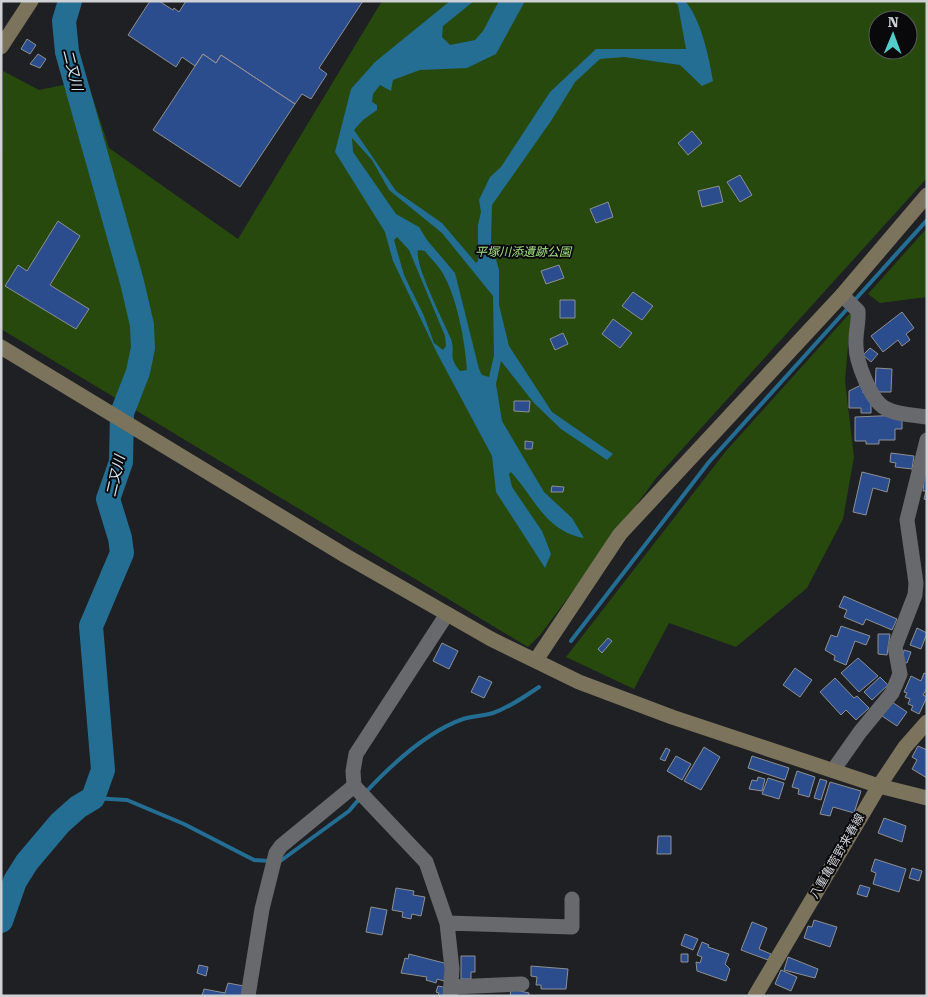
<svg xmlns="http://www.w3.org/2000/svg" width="928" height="997" font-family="'Roboto Serif','Noto Sans JP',serif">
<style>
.green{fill:#27490d;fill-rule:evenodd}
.water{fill:#236e92;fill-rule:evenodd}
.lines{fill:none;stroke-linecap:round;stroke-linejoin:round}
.stream{stroke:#236e92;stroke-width:4}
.river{stroke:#236e92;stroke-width:24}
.building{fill:#2c4d8d;stroke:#8d9094}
.street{stroke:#67696d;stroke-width:15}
.secondary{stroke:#7b735b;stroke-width:15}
.labels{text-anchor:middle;stroke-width:4;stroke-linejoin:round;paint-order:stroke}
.park-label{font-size:12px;font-style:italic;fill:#a3e17f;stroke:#09090b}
.street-label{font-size:12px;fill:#d0d1d4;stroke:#09090b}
.water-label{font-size:14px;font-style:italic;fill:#d2e7f4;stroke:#09090b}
</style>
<rect width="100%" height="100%" fill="#1e2023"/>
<path class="green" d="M382,1H927V178L657,477L541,634L528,647L1,329L3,71L39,90L87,80L109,148L238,239ZM878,20H908V50H878Z
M927,228V297L880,303L868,294Z
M851,312L845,381L854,457L843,519L807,588L736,647L669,623L634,689L566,657L726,451Z"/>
<path class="water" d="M450,1H474L443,26L442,37L450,45L475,40L483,31L499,1H525L496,54L467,68L420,70L393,80L391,91L380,85L373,94L372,102L377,105V110L363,120L354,130L396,191L442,223L476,263L478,261V225L481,212L479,200L490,177L501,167L550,92L596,49H686L678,5L673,1H685C701,19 709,57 713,81L702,86L680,65L624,57L600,59L575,82L551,121L492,205L491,242L499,270V305L509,346L552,412L613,454L607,460L561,429L534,403L501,361L496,384L502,421L544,492L572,518L584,538C545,531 535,498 511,472L509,474L512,487L542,531L551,554L545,568L496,492L492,456L437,353L393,261L385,232L335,152L351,89L375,62ZM352,138L372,160L389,190L442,233L493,296L494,355L489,377L482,375L479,369L455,273L427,240L419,227L396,214L353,152ZM397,237L409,250L445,336L446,346L443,350L434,343L424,316L404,275L394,240ZM418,250L425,251C430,258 438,265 442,272C457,297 465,341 467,370L460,371C447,355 456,354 451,339C444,322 414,264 418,250Z"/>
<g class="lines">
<path class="stream" d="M853,302L927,220
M571,641L709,462L848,308
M365,793C391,765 426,732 463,719C472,716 483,716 493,713C510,707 524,697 539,687
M93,798L127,800L184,824L254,860L270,861
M279,862L349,811L360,798"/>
<path class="river" d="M1,921L15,881L27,862L60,823L78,807L93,798L103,770L91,626L122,553L120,538L108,499L121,462L122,413L138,372L143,348L142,325L132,282L67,52L64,21L70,1"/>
</g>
<path class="building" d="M150,1H159L173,10L174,8L179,12L186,1H363L319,68L327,74L311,99L302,94L295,104L221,55L216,63L203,54L195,66L182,57L176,67L128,35Z
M27,39L36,45L30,54L21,49Z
M38,54L46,59L40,68L30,64Z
M203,54L216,63L221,55L295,104L240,187L153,130Z
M692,131L702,143L688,155L678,143Z
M740,175L752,195L740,202L727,182Z
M719,186L723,202L702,207L698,191Z
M608,202L613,217L596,223L590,209Z
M58,221L80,236L50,285L89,309L76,329L5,286L18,265L27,271Z
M559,265L564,278L546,284L541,271Z
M633,292L653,306L642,320L622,306Z
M560,300H575V318H560Z
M902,312L914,328L906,334L910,340L902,346L898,340L883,352L871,336Z
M613,319L632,333L620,348L602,334Z
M563,333L568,344L555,350L550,339Z
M870,348L878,354L871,362L863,355Z
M876,368L892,369L891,392H875Z
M863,384V393H871V413H861V408H849V391Z
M514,401H530L529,412L514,411Z
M902,415V429H895V440H879V444H866V441H855V417Z
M525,441L533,442L532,449H525Z
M891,453L914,456L912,469L895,467L896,463L890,462Z
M925,470H927V500L924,499L926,491H923Z
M862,472L890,479L887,492L873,488L866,515L853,512Z
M552,486L564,487L563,492H551Z
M844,596L897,619L892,630L866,619L863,625L844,617L847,610L839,607Z
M841,626L870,636L866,645L855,641L846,665L834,660L835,656L825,650L831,635L837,637Z
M917,628L927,633L921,649L910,645Z
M878,634H890L887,655L878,654Z
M608,638L612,641L602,653L598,649Z
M442,643L458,651L449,669L433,661Z
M904,650L911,652L907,663L901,662Z
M858,658L878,676L859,692L841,673Z
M795,668L812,680L800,697L783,685Z
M924,673L927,674V688L923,695L927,697L919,714L911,710L913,706L908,704L910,699L905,697L907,693L904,692L911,676L921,681Z
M479,676L492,682L484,698L471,692Z
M880,677L888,685L872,700L864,692Z
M835,678L854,698L857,696L869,708L856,720L846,710L841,715L820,692Z
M892,702L907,712L897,726L882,716Z
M918,746L927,750V778L912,769L917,760L912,757Z
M704,747L720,757L701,790L684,781Z
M666,748L670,750L665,761L660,759Z
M676,756L691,764L682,780L667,771Z
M752,756L789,768L785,780L748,768Z
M797,771L815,777L809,797L798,794L799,789L792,787Z
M758,777L765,779L762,791L749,789L752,780L757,781Z
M768,778L784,783L779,799L762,794Z
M820,779L827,781L821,800L814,798Z
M830,782L861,791L854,813L833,807L830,816L820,814Z
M884,818L906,826L902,842L878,833Z
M658,836H671V854H657Z
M875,859L906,869L899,892L873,884L876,873L871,871Z
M912,868L922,871L919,881L909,878Z
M860,885L870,888L867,897L857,894Z
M396,888L414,891L413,895L425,897L421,916L412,914L411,919L402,917L403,912L392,910Z
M371,907L387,910L382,935L366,932Z
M814,920L837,927L830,947L804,938L808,926L812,927Z
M752,922L767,928L759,949L771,954L768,960L741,950Z
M685,934L698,939L693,950L681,945Z
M702,942L709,945L708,947L729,954L725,964L730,969L726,981L697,971L696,962L700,963L702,957L697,955Z
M409,954L448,964L444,981L437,979L436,983L426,980L427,977L401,973L405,958L408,959Z
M681,954H688V962H681Z
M461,956H475V972H471V979H461Z
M788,957L818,969L815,978L784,970Z
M199,965L208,967L206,976L197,973Z
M531,966L568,969L566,989H541V985H536L537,977L531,976Z
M781,970L797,977L791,991L775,984Z
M228,983L249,987L247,996H202L204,989L225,993Z
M438,986L448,988L446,996H438L439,993L436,992Z
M511,989L529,993V996H510Z"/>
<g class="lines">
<path class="street" d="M842,295L858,311C859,322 855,334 856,346C856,361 871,401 885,408C897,415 913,415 927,417
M447,614L356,754L353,771L354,786L426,862L447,923L452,969L450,996
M834,769L860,732L892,693L900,674L895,647L915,595L916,583L907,520L927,440
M447,923L572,927V899
M451,987L522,984
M248,996L262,909L276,853L281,846L354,786"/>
<path class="secondary" d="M1,47L31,1
M1,347L346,556L491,639L579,682L672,717L879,786L927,798
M536,660L620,534L842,295L927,195
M755,996L879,786L905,747L927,722"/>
</g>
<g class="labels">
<g class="park-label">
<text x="523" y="256">平塚川添遺跡公園</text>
</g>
<g class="street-label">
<text transform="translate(837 856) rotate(-60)" y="4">八重亀菅野来春線</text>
</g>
<g class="water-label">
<text transform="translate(73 70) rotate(76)" y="5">二又川</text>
<text transform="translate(115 476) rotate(-77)" y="5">二又川</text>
</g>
</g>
<rect width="928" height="997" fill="none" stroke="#d0d1d4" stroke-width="5"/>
<g transform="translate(893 35) rotate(1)"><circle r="24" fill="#09090b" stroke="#59595b"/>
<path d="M0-4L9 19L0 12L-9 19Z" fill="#53cdca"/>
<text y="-8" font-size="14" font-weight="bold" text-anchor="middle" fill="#d0d1d4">N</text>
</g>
</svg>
